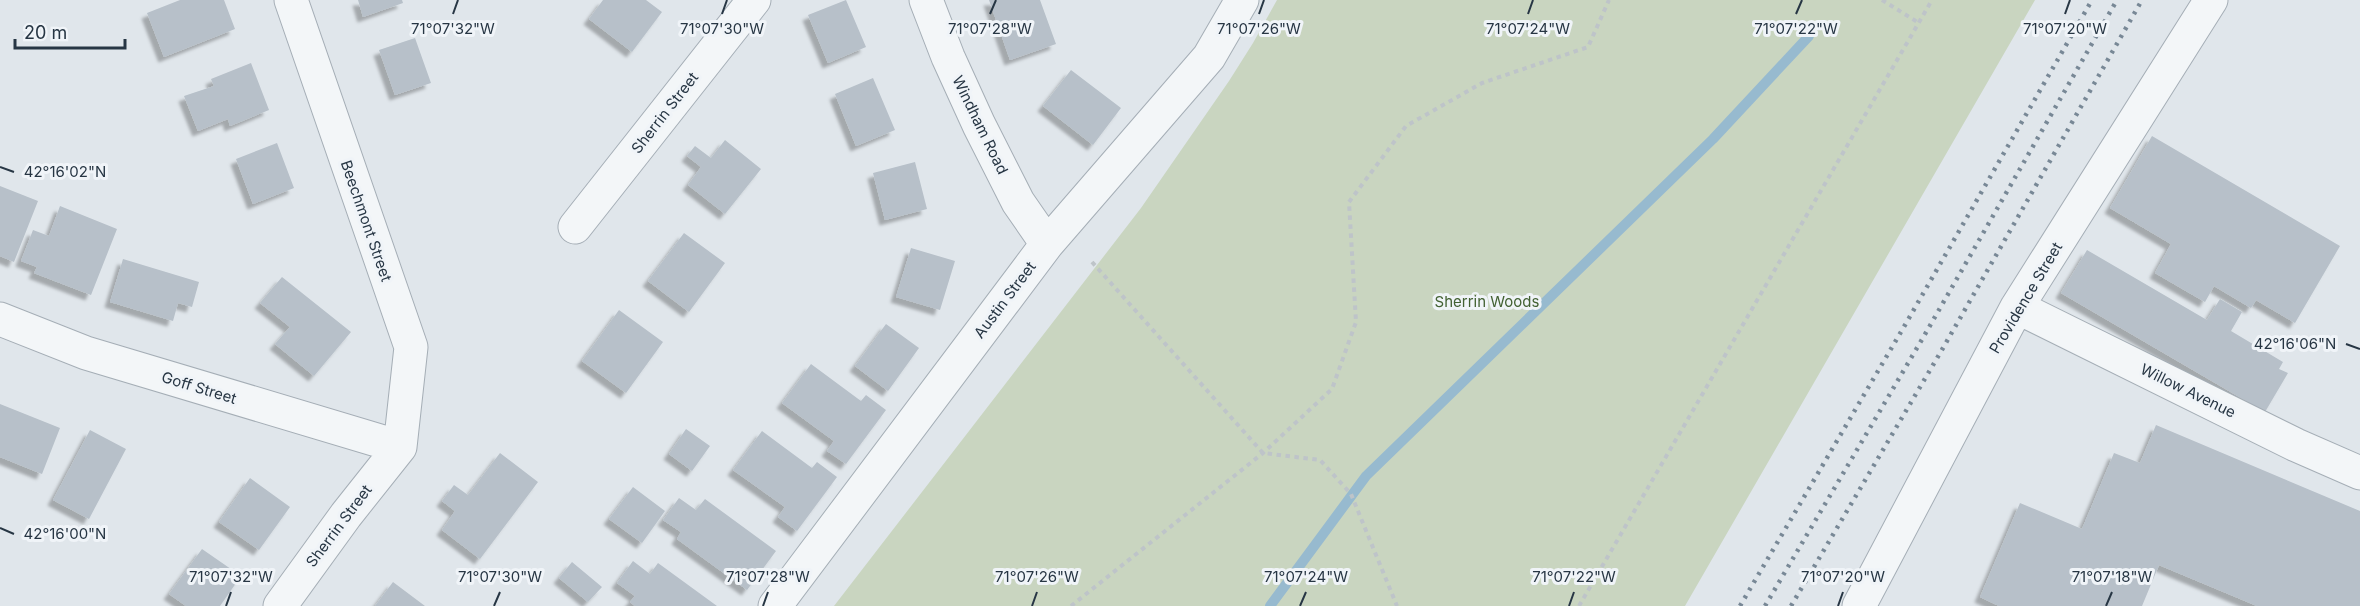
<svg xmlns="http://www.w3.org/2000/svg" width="2360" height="606" font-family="Inter,sans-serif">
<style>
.green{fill:#c9d5c0}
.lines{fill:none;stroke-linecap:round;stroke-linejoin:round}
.stream{stroke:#97bacf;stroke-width:10}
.building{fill:#b7c0c9;filter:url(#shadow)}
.street-casing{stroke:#a5aeb6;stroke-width:35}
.path{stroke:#bec4c9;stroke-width:4;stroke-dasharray:4.5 4.5;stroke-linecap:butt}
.street{stroke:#f3f6f8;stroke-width:33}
.rail{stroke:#788896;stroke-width:4.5;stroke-dasharray:3 6;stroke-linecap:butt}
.ticks{fill:none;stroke:#273644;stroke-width:2}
.labels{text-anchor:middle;stroke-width:6;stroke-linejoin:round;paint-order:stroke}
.street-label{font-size:15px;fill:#273644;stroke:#f0f4f8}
.park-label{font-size:15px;fill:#426132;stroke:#f0f4f8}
.ticks-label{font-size:15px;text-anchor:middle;fill:#273644;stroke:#f0f4f8;stroke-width:6;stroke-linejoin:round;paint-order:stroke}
</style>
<defs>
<filter id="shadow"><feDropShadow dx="-5.5" dy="5.5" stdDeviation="1.5" flood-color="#0004"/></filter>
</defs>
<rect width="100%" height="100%" fill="#e0e6eb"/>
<path class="green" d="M1277,0H2035L1685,606H834L1141,208L1229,81L1253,43Z"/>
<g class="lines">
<path class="stream" d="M1270,606L1366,476L1713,139L1809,36"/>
</g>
<path class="building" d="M180,0H224L235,29L164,57L147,13Z
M358,0H402L403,3L363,17Z
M603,0H646L662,12L632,52L589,19Z
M846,0L866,47L828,63L808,15Z
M989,0H1040L1056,44L1010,60Z
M415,38L431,83L395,95L379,50Z
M251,63L269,110L230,126L228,119L198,131L184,96L214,86L211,79Z
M1071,70L1121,108L1093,145L1043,106Z
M873,78L895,130L856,146L835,94Z
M2152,136L2340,246L2295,323L2256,300L2251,308L2214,286L2205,302L2155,273L2171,244L2110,208Z
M725,140L761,169L725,214L688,185L701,167L687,156L695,146L711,158Z
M277,143L294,188L253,204L236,159Z
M915,162L927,209L885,220L873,173Z
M0,186L38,201L14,262L0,256Z
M60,206L117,229L91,295L34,273L37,267L21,261L33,230L49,236Z
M684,233L725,263L689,312L648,281Z
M911,248L955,261L940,310L896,297Z
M2087,250L2207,320L2220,299L2242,312L2231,331L2283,362L2279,369L2288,373L2265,412L2061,293Z
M123,259L199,282L192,307L178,303L173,321L110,302Z
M282,277L351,332L314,376L275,344L290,327L260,303Z
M619,310L663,342L626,393L582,361Z
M886,324L919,348L888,391L855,366Z
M811,364L861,401L866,395L886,410L846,464L827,451L834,441L782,403Z
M0,404L60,428L42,474L0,457Z
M2156,425L2360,511V606H2257L2159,565L2142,606H1999L1980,597L2020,503L2082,529L2114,453L2140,463Z
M686,429L710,446L692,471L669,454Z
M90,430L126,449L89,519L53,500Z
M762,431L812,468L817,462L837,477L797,531L778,517L785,507L733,470Z
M500,453L538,482L480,559L442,530L455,511L442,501L454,485L468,495Z
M250,478L290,507L259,550L219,522Z
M633,487L665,511L642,543L609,519Z
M679,498L696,510L705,499L776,551L747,590L677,539L681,532L663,520Z
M202,549L241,576L220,606H186L169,594Z
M633,561L650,574L658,563L717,606H635L630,602L635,596L617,583Z
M572,562L602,587L588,602L559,578Z
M393,582L425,606H375Z"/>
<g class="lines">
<defs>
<path id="street" d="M291,0L411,347L400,447
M926,0L948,57L979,125L1018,202L1047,244
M575,227L754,0
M2017,307L2296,445L2360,473
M0,319L86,353L400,447
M280,606L346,515L400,447
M775,606L1047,244L1209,57L1242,0
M1859,606L2017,307L2211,0"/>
</defs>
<use href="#street" class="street-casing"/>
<path class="path" d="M1882,0L1919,23
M1092,262L1263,453L1320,460L1351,494L1397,606
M1071,606L1263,453L1332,389L1356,322L1349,202L1406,126L1482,83L1588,47L1609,0
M1579,606L1932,0"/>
<use href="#street" class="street"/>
<path class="rail" d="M1740,606L1905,325L2092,0
M1765,606L1924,336L2117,0
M1791,606L1943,348L2142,0"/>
</g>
<path class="ticks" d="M453,14L458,0M722,14L727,0M990,14L996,0M1259,14L1264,0M1528,14L1533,0M1796,14L1802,0M2065,14L2070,0M0,167L14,172M2346,344L2360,349M0,528L14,534M226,606L231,592M494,606L500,592M763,606L768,592M1032,606L1037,592M1300,606L1306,592M1569,606L1574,592M1838,606L1843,592M2106,606L2112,592"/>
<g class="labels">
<g class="street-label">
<text transform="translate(665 113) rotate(-52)" y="5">Sherrin Street</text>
<text transform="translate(980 125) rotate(64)" y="5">Windham Road</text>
<text transform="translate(366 221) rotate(71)" y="5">Beechmont Street</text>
<text transform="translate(2026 298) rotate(-59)" y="5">Providence Street</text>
<text transform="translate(1005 300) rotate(-53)" y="5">Austin Street</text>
<text transform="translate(199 388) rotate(17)" y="5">Goff Street</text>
<text transform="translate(2188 391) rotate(26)" y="5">Willow Avenue</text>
<text transform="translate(339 526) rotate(-53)" y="5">Sherrin Street</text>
</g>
<g class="park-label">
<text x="1487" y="307">Sherrin Woods</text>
</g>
</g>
<g class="ticks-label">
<text x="722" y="34">71°07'30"W</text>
<text x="1528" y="34">71°07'24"W</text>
<text x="2065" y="34">71°07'20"W</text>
<text x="453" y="34">71°07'32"W</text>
<text x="990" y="34">71°07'28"W</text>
<text x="1259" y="34">71°07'26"W</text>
<text x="1796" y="34">71°07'22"W</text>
<text x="65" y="177">42°16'02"N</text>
<text x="2295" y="349">42°16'06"N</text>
<text x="65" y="539">42°16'00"N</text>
<text x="231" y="582">71°07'32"W</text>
<text x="500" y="582">71°07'30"W</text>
<text x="768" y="582">71°07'28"W</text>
<text x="1037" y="582">71°07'26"W</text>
<text x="1306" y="582">71°07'24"W</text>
<text x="1574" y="582">71°07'22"W</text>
<text x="1843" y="582">71°07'20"W</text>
<text x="2112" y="582">71°07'18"W</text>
</g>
<path d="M15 39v9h110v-9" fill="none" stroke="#273644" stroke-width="3"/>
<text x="24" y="39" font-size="18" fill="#273644" stroke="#f0f4f8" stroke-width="4.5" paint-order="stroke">20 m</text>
</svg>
